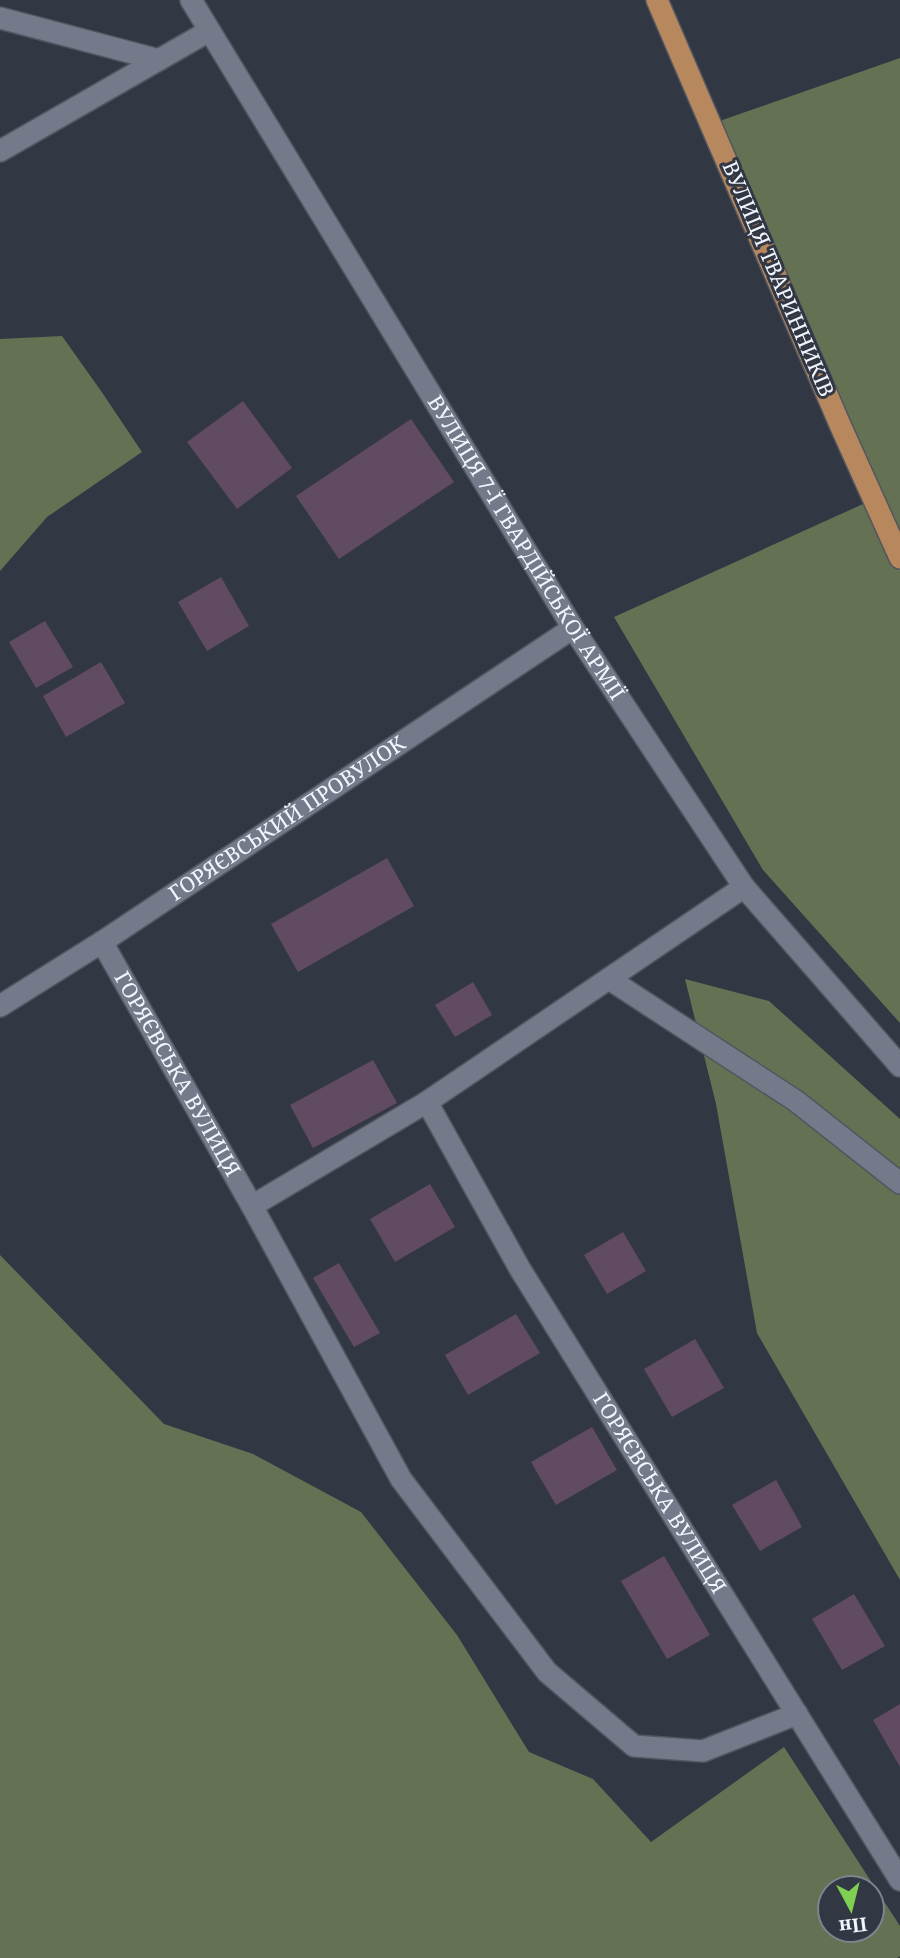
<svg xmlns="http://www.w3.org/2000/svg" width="900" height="1958" font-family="'Noto Serif',serif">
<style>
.forest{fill:#647153;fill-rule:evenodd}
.building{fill:#614b63}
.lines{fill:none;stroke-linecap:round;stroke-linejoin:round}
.minor-casing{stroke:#525661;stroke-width:24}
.major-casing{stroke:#525661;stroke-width:24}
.minor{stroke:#747a89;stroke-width:21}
.major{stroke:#b7885d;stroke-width:21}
.labels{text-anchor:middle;stroke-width:6;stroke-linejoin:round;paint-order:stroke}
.street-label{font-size:21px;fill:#f1f5fd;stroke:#323744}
</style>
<rect width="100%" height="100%" fill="#323744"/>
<path class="forest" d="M900,58V1023L763,870L614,617L874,499L711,124Z
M62,336L101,391L142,452L47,517L0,571V339Z
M685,979L769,1001L900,1119V1580L757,1333L716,1104Z
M0,1255L164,1424L253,1454L361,1512L457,1635L529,1752L593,1779L651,1842L784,1747L900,1926V1956L897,1958H0ZM830,1888H872V1930H830Z"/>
<path class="building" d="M243,401L292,468L237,509L187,442Z
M411,419L454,482L339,559L296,496Z
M221,577L249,626L207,651L178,602Z
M45,621L73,667L36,688L9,642Z
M101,662L125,703L66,737L43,696Z
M387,858L414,906L298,972L271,924Z
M473,982L492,1015L455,1037L435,1005Z
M373,1060L397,1103L313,1148L290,1105Z
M430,1184L455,1227L395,1262L370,1219Z
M623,1232L646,1271L607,1294L584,1255Z
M339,1263L380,1333L354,1347L313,1278Z
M516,1314L540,1353L468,1395L445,1355Z
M695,1339L724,1388L672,1417L644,1369Z
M592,1427L617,1470L556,1505L531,1462Z
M776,1480L802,1527L760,1551L732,1505Z
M664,1556L710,1635L667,1659L621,1581Z
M854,1594L885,1646L842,1670L812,1619Z
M900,1704V1767L873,1720Z"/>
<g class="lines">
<defs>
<g id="minor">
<path id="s1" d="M191,0L573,628L744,887L900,1066"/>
<path d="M0,18L159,60"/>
<path d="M0,151L209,31"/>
<path id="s2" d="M102,942L252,1206L401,1479L547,1672L634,1746L703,1751L797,1714"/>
<path d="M609,979L796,1101L900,1183"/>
<path id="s3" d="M0,1006L102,942L573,628"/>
<path id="s4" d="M427,1102L520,1269L900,1880"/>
<path d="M252,1206L427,1102L744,887"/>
</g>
<path id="major" d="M657,0L841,427L900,558"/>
</defs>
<use href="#minor" class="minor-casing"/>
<use href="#major" class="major-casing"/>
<use href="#minor" class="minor"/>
<use href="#major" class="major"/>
</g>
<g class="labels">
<g class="street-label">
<text transform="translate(778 279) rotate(67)" y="7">ВУЛИЦЯ ТВАРИННИКІВ</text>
<text dy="7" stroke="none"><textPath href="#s1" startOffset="642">ВУЛИЦЯ 7-Ї ГВАРДІЙСЬКОЇ АРМІЇ</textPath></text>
<text dy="7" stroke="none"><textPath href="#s3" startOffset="343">ГОРЯЄВСЬКИЙ ПРОВУЛОК</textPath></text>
<text dy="7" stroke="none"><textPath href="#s2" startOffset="152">ГОРЯЄВСЬКА ВУЛИЦЯ</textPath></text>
<text dy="7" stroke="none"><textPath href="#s4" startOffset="455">ГОРЯЄВСЬКА ВУЛИЦЯ</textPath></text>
</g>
</g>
<g transform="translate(851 1909) rotate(173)"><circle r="33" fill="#323744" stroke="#7e838e" stroke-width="2"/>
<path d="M0-5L12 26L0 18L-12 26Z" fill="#7fd052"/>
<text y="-10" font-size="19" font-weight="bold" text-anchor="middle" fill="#f1f5fd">Пн</text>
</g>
</svg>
